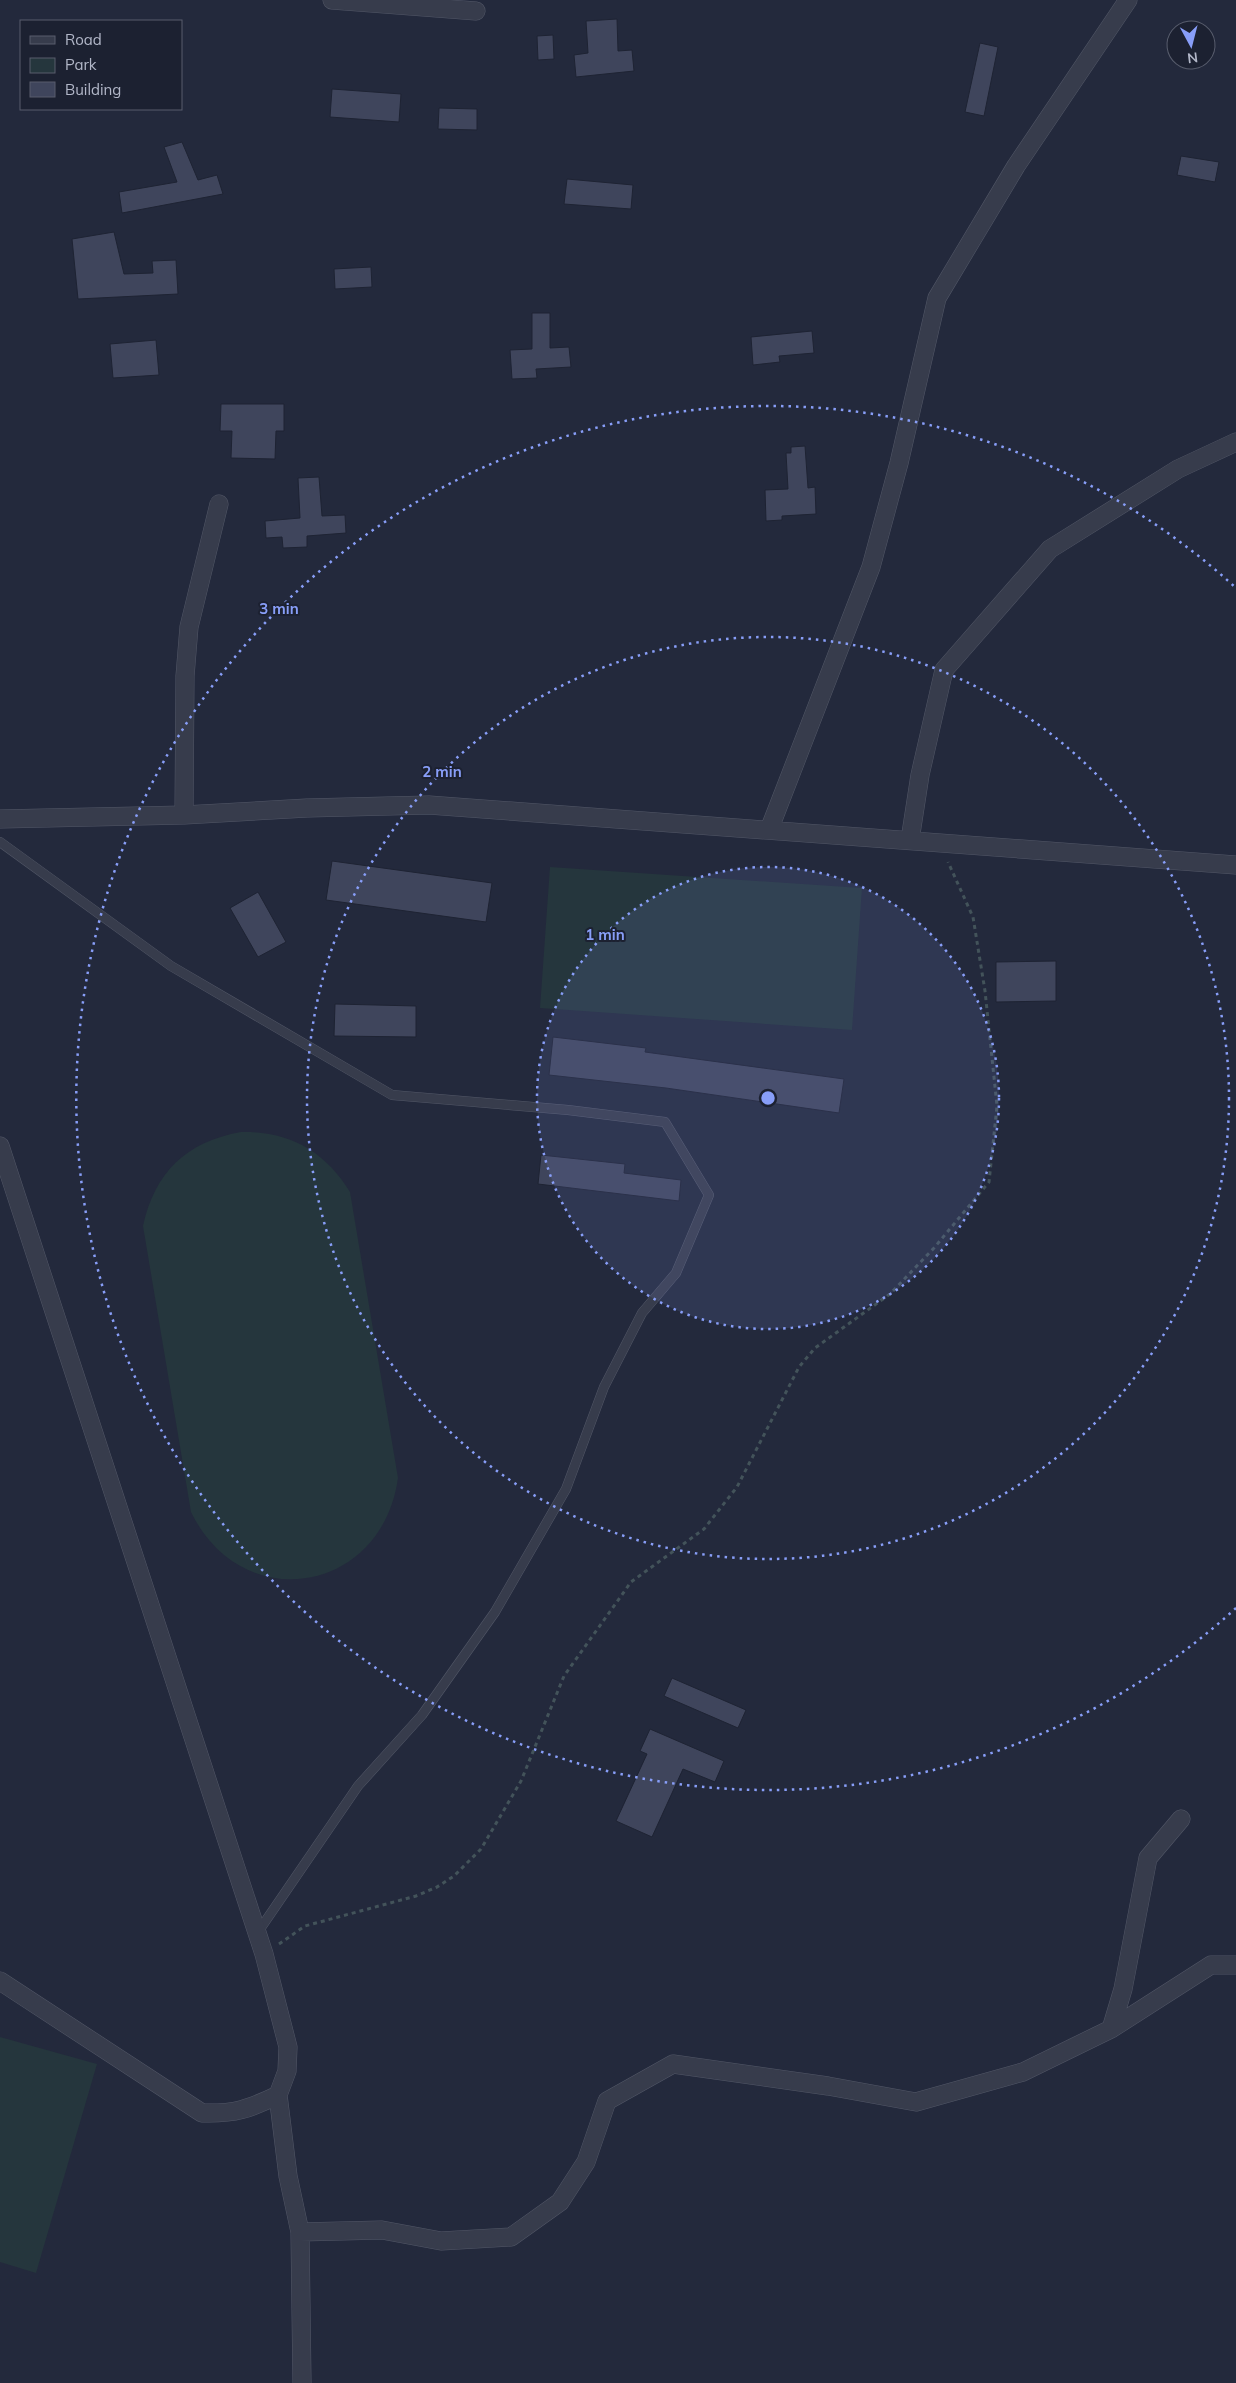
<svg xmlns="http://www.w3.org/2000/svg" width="1236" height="2383" font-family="Mulish,sans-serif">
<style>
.green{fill:#25363d}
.building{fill:#3f455c;stroke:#1e2333}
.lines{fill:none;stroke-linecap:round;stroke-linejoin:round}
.lane-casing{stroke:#525767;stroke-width:10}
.street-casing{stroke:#525767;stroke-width:19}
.path{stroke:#43535a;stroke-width:3;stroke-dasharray:4 4;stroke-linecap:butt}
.lane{stroke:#373c4c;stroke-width:9}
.street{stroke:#373c4c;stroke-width:18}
.ring{fill:none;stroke:#889ef8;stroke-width:2.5;stroke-dasharray:2.5 5}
.centre{fill:#889ef8;stroke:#1c2131;stroke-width:2.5}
.ring-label{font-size:15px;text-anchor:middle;font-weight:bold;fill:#889ef8;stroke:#1c2131;stroke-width:4;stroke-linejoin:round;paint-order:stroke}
</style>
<rect width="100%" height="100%" fill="#23293c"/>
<path class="green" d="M550,867L862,888L852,1030L540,1008Z
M241,1132C289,1131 325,1151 350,1192L398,1478C382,1594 242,1617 191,1512L143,1226C155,1172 186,1142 241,1132Z
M0,2037L97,2064L36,2273L0,2262Z"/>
<path class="building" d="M617,19L618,51L632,50L634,71L576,77L574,55L588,53L586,21Z
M553,35L554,59L538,60L537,36Z
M980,43L998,47L984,116L965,112Z
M332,89L401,94L399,122L330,117Z
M439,108L477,109V130L438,129Z
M182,142L198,180L217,175L223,194L122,213L119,192L177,182L164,147Z
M1181,156L1219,162L1215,182L1177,175Z
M567,179L633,185L631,209L564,204Z
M114,232L124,274L153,273L152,261L176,260L178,294L78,299L72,239Z
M371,267L372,287L335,289L334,269Z
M532,313H550V348L569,347L571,367L536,369L537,378L512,379L510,350L532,349Z
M812,331L814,353L779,356L780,362L753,365L751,337Z
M156,340L159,375L113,378L110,344Z
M221,404H284V431H276L275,459L231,458L232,431H220Z
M805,446L808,488L815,487L816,514L782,516V520L766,521L765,490L788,489L786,453H791V447Z
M319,477L322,516L345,515L346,533L307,536V547L283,548L282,537L266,538L265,521L300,518L298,478Z
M332,861L492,883L486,922L326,900Z
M258,892L286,942L258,957L230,908Z
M1056,961V1001L996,1002V962Z
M335,1004L416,1006V1037L334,1036Z
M553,1037L646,1048L645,1052L844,1079L839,1113L666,1088L549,1075Z
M541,1155L625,1164L624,1173L681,1180L679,1201L538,1184Z
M672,1678L746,1710L738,1728L664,1696Z
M650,1729L724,1761L715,1782L683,1769L652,1837L616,1821L647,1754L640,1751Z"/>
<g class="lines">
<defs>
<path id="lane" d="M0,842L171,966L392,1095L568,1110L665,1122L709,1195L676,1273L642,1313L604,1387L566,1489L495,1612L422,1715L358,1786L258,1932"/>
<path id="street" d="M332,0L476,11
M184,815L185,676L189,627L219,504
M0,819L184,815L307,808L429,805L1236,865
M769,830L871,567L899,463L937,298L1016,166L1128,0
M910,840L920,775L944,670L1050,549L1178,469L1236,442
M0,1146L264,1954L288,2047L287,2071L278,2095
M0,1981L202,2113C235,2114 249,2109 278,2095L288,2176L300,2232L302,2383
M1111,2029L1123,1989L1148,1858L1181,1819
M300,2232L382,2230L441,2241L511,2237L560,2202L586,2162L607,2101L673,2064L828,2086L916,2102L1023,2072L1111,2029L1211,1965H1236"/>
</defs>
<use href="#lane" class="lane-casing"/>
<use href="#street" class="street-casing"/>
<path class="path" d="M279,1944L305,1926L416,1896L437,1887L454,1876L481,1849L521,1781L564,1676L631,1582L704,1529L737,1487L799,1367L815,1348L890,1294L934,1248L989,1182L997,1106L985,991L973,917L948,862"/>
<use href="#lane" class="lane"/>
<use href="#street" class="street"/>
</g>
<circle cx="768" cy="1098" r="231" fill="#889ef8" fill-opacity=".12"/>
<g class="ring">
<circle cx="768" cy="1098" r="231"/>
<circle cx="768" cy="1098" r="461"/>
<path d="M1236 1608A692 692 0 1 1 1236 588"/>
</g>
<circle cx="768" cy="1098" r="8" class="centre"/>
<g class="ring-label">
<text x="279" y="614">3 min</text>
<text x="442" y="777">2 min</text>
<text x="605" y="940">1 min</text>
</g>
<rect x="20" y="20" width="162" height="90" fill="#1c2131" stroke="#585d6d"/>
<rect x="30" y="36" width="25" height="8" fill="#373c4c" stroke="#585d6d"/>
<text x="65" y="45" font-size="15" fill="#b2b7c8">Road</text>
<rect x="30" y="58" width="25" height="15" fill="#25363d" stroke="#585d6d"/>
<text x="65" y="70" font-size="15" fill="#b2b7c8">Park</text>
<rect x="30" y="82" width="25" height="15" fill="#3f455c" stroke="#585d6d"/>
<text x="65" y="95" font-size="15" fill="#b2b7c8">Building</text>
<g transform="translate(1191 45) rotate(173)"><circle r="24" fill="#1c2131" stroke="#585d6d"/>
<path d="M0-4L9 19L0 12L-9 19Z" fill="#889ef8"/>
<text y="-8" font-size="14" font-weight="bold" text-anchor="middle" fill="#b2b7c8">N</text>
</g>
</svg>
